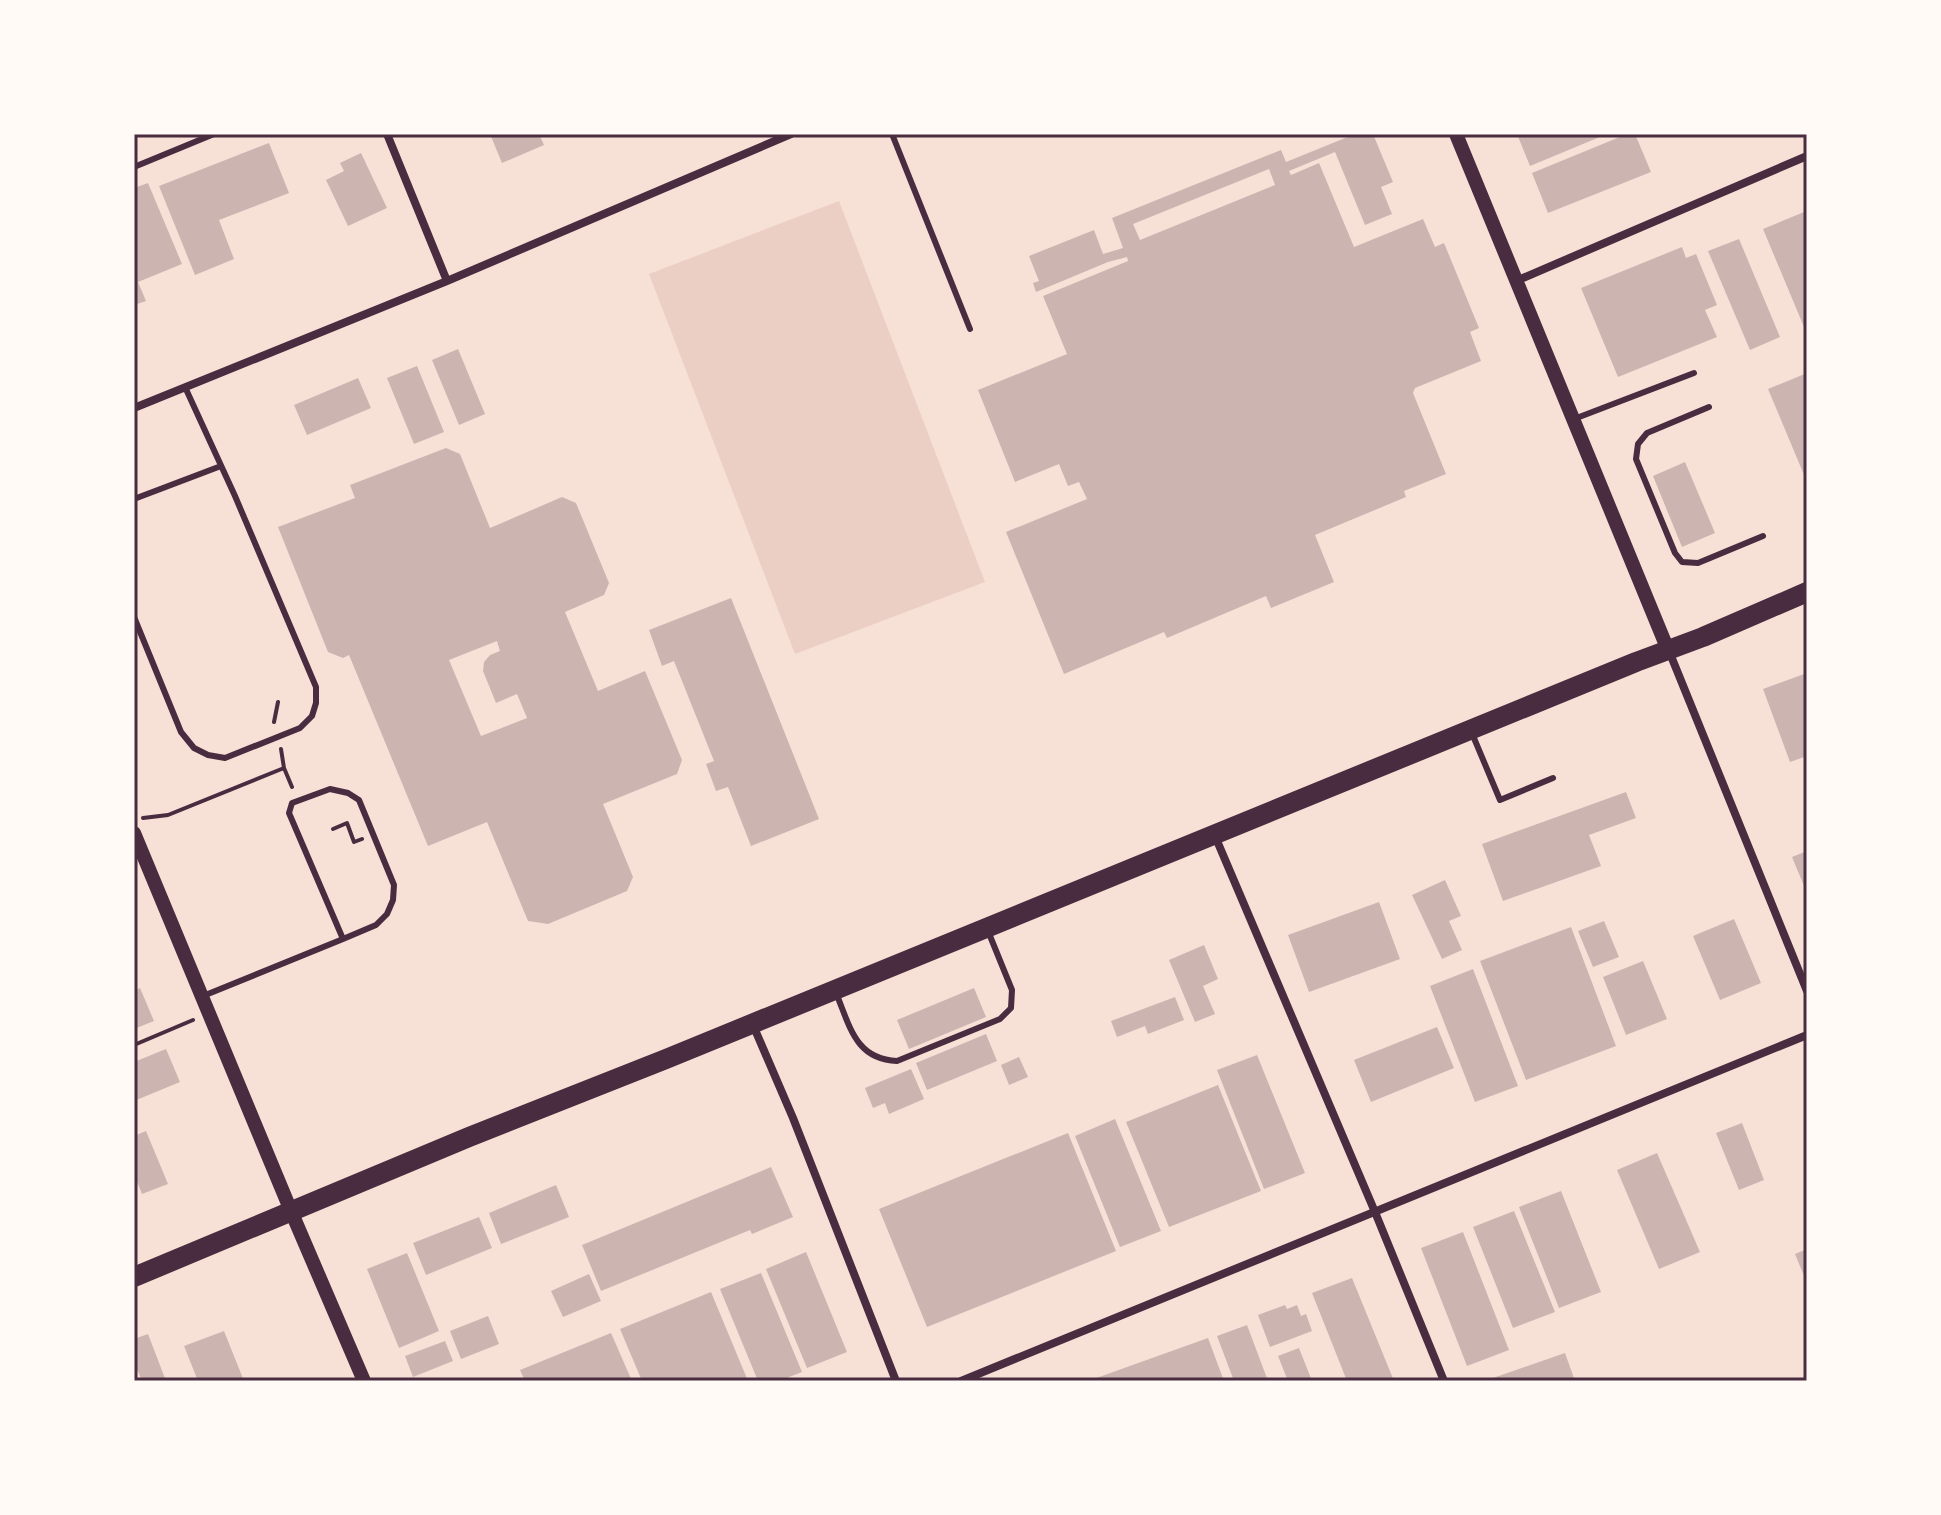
<svg xmlns="http://www.w3.org/2000/svg" width="1941" height="1515" font-family="'Roboto Condensed',sans-serif">
<style>
.green{fill:#ebcfc5}
.building{fill:#ccb4b1;fill-rule:evenodd}
.lines{fill:none;stroke-linecap:round;stroke-linejoin:round}
.path{stroke:#4a2c40;stroke-width:4}
.service{stroke:#4a2c40;stroke-width:6}
.minor{stroke:#4a2c40;stroke-width:8}
.tertiary{stroke:#4a2c40;stroke-width:14}
.primary{stroke:#4a2c40;stroke-width:20}
.neatline{fill:none;stroke:#4a2c40;stroke-width:3}
</style>
<rect width="100%" height="100%" fill="#f7e1d7"/>
<path class="green" d="M839,201L985,582L795,654L649,274Z"/>
<path class="building" d="M490,134H539L544,145L502,163Z
M1355,134H1373L1393,182L1381,187L1392,214L1365,225L1335,152L1289,171L1291,175L1319,163L1354,247L1423,219L1435,247L1444,243L1479,328L1470,332L1481,361L1415,388L1413,393L1446,474L1404,491L1406,497L1315,535L1334,582L1271,608L1266,596L1167,638L1164,632L1064,674L1006,532L1087,499L1079,482L1068,486L1059,464L1015,482L978,390L1067,354L1043,296L1128,261L1127,257L1108,262L1036,292L1033,283L1039,281L1029,256L1094,230L1103,254L1123,248L1112,218L1281,150L1286,162ZM1269,169L1275,185L1140,240L1133,224Z
M1517,134H1607L1530,166Z
M1627,134H1635L1651,172L1548,213L1532,173Z
M269,143L289,193L219,220L234,259L195,275L159,186Z
M361,153L387,208L348,226L326,180L344,171L340,163Z
M148,183L182,264L138,282L146,301L134,305V188Z
M1804,212L1807,218V326L1804,327L1763,229Z
M1739,239L1780,337L1750,350L1708,251Z
M1682,247L1686,258L1696,254L1717,305L1705,310L1717,337L1618,377L1581,288Z
M458,349L485,414L459,425L432,360Z
M417,366L444,432L414,444L387,378Z
M1807,373V482L1768,389Z
M358,378L371,408L307,435L294,405Z
M446,448L460,454L490,528L562,497L576,503L609,583L604,595L565,612L598,691L645,671L682,760L677,774L603,804L633,877L627,891L548,924L528,921L487,822L428,846L349,655L343,658L328,652L278,527L355,498L350,485ZM497,641L500,651L490,655L484,662L483,671L496,703L517,694L527,718L481,736L449,660Z
M1685,462L1715,533L1682,547L1653,476Z
M731,598L819,819L751,846L728,787L716,791L706,764L714,761L674,661L662,666L649,630Z
M1807,673V756L1790,762L1763,689Z
M1626,792L1636,818L1589,835L1601,866L1503,901L1482,844Z
M1807,851V893L1792,857Z
M1445,880L1461,916L1449,921L1462,950L1442,959L1412,895Z
M1379,902L1400,959L1309,992L1288,935Z
M1734,919L1761,983L1720,1000L1693,936Z
M1604,921L1619,957L1593,967L1578,931Z
M1571,927L1616,1046L1526,1080L1480,961Z
M1204,945L1218,979L1203,986L1215,1014L1195,1022L1169,960Z
M1643,961L1667,1019L1626,1035L1603,977Z
M1473,969L1518,1086L1475,1102L1430,986Z
M140,988L154,1021L134,1029V991Z
M974,988L986,1017L909,1049L897,1020Z
M1175,997L1184,1020L1148,1034L1145,1026L1117,1037L1111,1021Z
M1437,1027L1454,1068L1371,1102L1354,1060Z
M986,1034L997,1061L927,1090L916,1063Z
M166,1049L180,1082L134,1101V1062Z
M1257,1055L1305,1173L1264,1189L1217,1070Z
M1019,1057L1028,1077L1009,1085L1001,1065Z
M911,1069L924,1099L889,1114L885,1103L873,1108L865,1088Z
M1218,1085L1261,1191L1169,1227L1126,1122Z
M1115,1119L1161,1231L1120,1247L1075,1136Z
M1742,1123L1764,1180L1739,1190L1716,1133Z
M146,1131L168,1184L142,1194L134,1174V1136Z
M1068,1133L1116,1251L927,1327L879,1209Z
M1657,1153L1700,1252L1659,1269L1617,1170Z
M771,1167L793,1217L752,1234L750,1230L601,1291L582,1245Z
M556,1185L569,1217L501,1244L489,1213Z
M1561,1191L1601,1292L1559,1308L1519,1207Z
M1514,1211L1555,1312L1513,1328L1473,1227Z
M479,1217L492,1248L426,1275L413,1243Z
M1463,1232L1509,1350L1467,1366L1421,1248Z
M1807,1249V1283L1795,1254Z
M806,1252L847,1352L807,1368L766,1269Z
M407,1253L439,1331L399,1348L367,1269Z
M761,1273L802,1372L779,1381H758L720,1289Z
M589,1274L601,1301L563,1317L551,1291Z
M1352,1278L1394,1381H1347L1312,1293Z
M711,1292L748,1381H642L620,1329Z
M1285,1305L1287,1309L1297,1305L1301,1316L1306,1314L1312,1331L1270,1347L1258,1315Z
M488,1316L499,1344L461,1359L450,1331Z
M1247,1325L1268,1381H1234L1217,1336Z
M224,1331L244,1381H198L184,1346Z
M611,1333L632,1381H525L520,1370Z
M148,1334L166,1381H142L134,1362V1339Z
M1208,1338L1224,1381H1088Z
M445,1341L453,1361L413,1377L405,1356Z
M1299,1348L1312,1381H1288L1278,1356Z
M1565,1353L1575,1381H1494L1493,1378Z"/>
<g class="lines">
<path class="path" d="M274,722L278,702
M281,749L284,768L292,787
M143,818L168,815L284,768
M333,829L347,823L354,842L362,839
M134,1045L193,1020"/>
<path class="service" d="M892,134L970,329
M134,167L214,134
M1709,407L1647,433L1638,444L1636,459L1675,553L1682,562L1698,563L1763,536
M1574,419L1694,373
M134,499L221,466
M134,617L181,732L194,748L208,755L225,758L300,728L312,716L316,703V687L235,496L185,387
M1471,731L1500,800L1553,778
M330,789L348,793L359,800L394,885L393,900L387,914L376,925L343,939L289,813L292,803Z
M836,993C850,1026 855,1059 897,1061L1000,1019L1011,1008L1012,990L988,931
M203,996L343,939"/>
<path class="minor" d="M387,134L447,281
M1516,281L1807,156
M134,408L447,281L791,134
M1669,651L1807,991
M1215,836L1375,1212L1444,1381
M753,1025L793,1118L896,1381
M961,1381L1807,1035"/>
<path class="tertiary" d="M1456,134L1668,650
M134,833L291,1211L364,1381"/>
<path class="primary" d="M134,1277L469,1137L666,1059L1636,662L1703,637L1807,592"/>
</g>
<rect width="1941" height="1515" fill="none" stroke="#fffaf5" stroke-width="272"/>
<rect x="136" y="136" width="1669" height="1243" class="neatline"/>
</svg>
